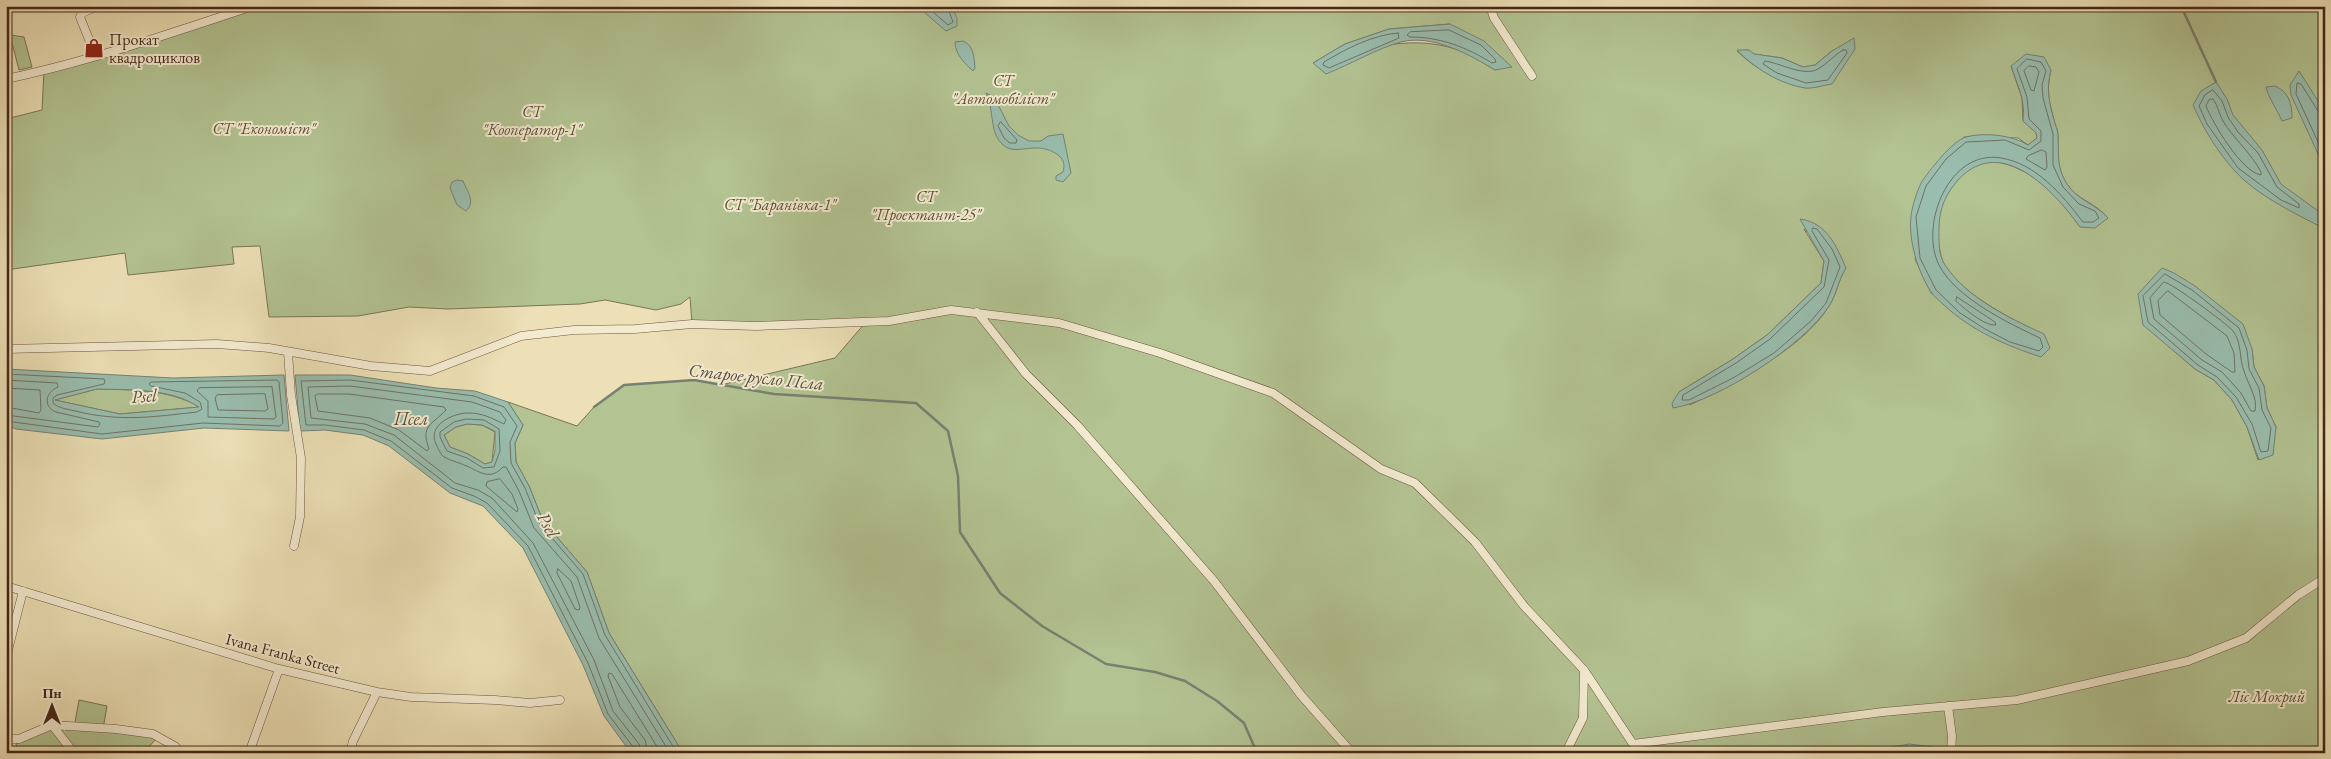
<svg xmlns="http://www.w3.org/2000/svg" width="2331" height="759" font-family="'EB Garamond',serif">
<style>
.green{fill:#b3c392;stroke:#7c7455;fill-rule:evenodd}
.water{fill:#99bdae;stroke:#778172;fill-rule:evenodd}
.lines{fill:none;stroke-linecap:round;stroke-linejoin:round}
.shore{stroke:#6f7263;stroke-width:1}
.stream{stroke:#778172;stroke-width:2.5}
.minor-casing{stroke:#6f5440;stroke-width:9}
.minor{stroke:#f3ebd0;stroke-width:8}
.labels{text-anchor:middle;stroke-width:4;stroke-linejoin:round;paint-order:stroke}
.poi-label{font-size:16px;fill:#452618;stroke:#f3ebd0;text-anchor:start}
.park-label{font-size:16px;font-style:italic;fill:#604d36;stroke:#f3ebd0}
.street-label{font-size:16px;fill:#452618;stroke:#f3ebd0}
.water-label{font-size:18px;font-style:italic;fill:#5a4c3e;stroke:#f3ebd0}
</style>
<rect width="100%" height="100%" fill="#ede0b6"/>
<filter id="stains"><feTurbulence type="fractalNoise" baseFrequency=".004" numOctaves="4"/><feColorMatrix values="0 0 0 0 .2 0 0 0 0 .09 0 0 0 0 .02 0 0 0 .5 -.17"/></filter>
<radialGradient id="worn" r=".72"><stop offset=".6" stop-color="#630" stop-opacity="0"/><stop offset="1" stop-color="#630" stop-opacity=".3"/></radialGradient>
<path class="green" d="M253,6H2157L2159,8L2325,6V753H683L609,633L587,572L543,521L529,486L516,462L515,443L523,425L508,402L577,426L594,407L624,385L694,380L721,385L835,358L865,323L692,324L690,297L681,304L656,310L605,300L580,304L448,309L409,307L358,316L269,317L260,246L232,247L234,264L128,275L125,253L6,270V119L42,110L44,71ZM1450,24L1495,70C1486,65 1477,58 1468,54C1415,30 1366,50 1313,63L1345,44L1389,29ZM1748,50L1753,54L1782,58L1803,67L1815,65L1832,51L1806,88C1780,80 1757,71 1737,51ZM2011,66L2051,70C2046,89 2049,102 2054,120C2055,125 2058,130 2058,135C2058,153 2056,167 2067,184C2077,200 2096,203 2108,218L2080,227C2060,199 2037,172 2002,163C1975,156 1951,181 1942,205C1936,221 1937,246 1943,262C1953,286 1997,311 2020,323L1931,293L1915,259L1964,137L2018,138L2028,145L2037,138V133L2023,121L2022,98ZM1804,229L1846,268C1838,280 1837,294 1829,306C1803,349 1734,383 1690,405L1679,392L1733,359L1767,335L1821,283L1824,261ZM2195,286L2214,303L2252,349L2254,367L2264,386L2267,408L2276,427L2258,460L2247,427L2232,400L2214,380L2195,369L2171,348Z
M10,35L24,37L32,67L19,70Z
M97,389C134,390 167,389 200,407L120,414L54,400Z
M467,424L482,425L495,432L492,462L485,464L468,454L450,447L444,435L456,427Z
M79,700L107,706L103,729L157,738L143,753H17L16,744L51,728H74Z"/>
<path class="water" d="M917,6H951L957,18V26L946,31Z
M1450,24L1484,41L1512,67L1495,70C1469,54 1432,34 1401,42C1378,48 1349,65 1326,74L1313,63L1345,44L1389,29Z
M1854,38L1855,49L1832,84C1824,85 1813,89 1805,88C1780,84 1754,68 1737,50H1749L1754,54L1782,58L1803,67L1815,65L1832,51Z
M963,41C974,45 974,58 975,68L973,71C965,64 955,54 955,42Z
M2026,54L2044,57L2051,70C2046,89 2049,102 2054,120C2055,125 2058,130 2058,135C2059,153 2056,167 2067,184C2077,200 2096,204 2108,218L2095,228L2080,227C2054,191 2002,134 1959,179C1946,193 1939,209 1939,228C1939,240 1938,255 1945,265C1967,298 2009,318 2044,334L2050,348L2041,357C2005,345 1972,331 1944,305C1940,301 1934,297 1931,292C1918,272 1908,240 1911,216C1912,207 1917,191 1921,183C1928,172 1953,140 1966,137C1984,132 2013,135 2028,145L2037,138L2036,133L2023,121C2026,101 2017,84 2011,66Z
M2299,71L2325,112V169L2291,95L2290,85Z
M2216,82L2227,99L2233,115L2262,150L2281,184L2325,216V229C2296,214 2256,195 2234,170C2217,151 2203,128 2193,105L2201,91Z
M2275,86C2289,92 2292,104 2292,118L2282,121C2277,109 2269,99 2266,87Z
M986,93L994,97L1009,126L1018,135L1029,141H1041L1048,136L1063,134L1071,173L1063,182L1056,180V176L1063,172C1065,165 1064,159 1058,155C1038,140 1019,155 1006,147C988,136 995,110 986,93Z
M457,180L463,181C467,191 476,202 466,211L457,205L450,188L452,182Z
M1800,219C1827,223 1836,245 1846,268C1838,280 1837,294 1829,306C1804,345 1718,401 1673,408L1672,403L1679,392L1733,359L1767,335L1821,283L1824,261Z
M2162,268L2174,273L2195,286L2243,324L2252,349L2254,367L2264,386L2267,408L2276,427L2273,455L2259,460L2247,427L2232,400L2214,380L2195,369L2143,325L2138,294Z
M6,369L173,378L284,375L289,431L204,428L102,439L16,429L6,425ZM97,389C131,390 170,388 199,407L120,414L55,400Z
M295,375H350L436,388L475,391L508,402L523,425L515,443L516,462L529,486L543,521L587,572L609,633L683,753H631L604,716L583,665L523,548L483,506L450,493L389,446L363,435L325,430L300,431ZM467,424L482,425L495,431V450L492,462L485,464L468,454L450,447L444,435L456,427Z
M1909,744L1933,747L1932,753H1880L1887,748Z"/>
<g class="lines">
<path class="shore" d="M926,6L948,25L953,22L947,6
M1449,30L1481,45L1495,59L1496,62L1492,63C1466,47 1440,37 1410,37L1407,35L1410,32Z
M1398,33L1399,38L1329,68L1323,65L1324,62C1346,49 1372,35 1398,33Z
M1843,50H1846L1847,53L1828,80L1806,83L1777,73L1763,64L1765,61C1780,63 1804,77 1818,69C1827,64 1834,55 1843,50Z
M2027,59L2041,62L2046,71L2042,85L2043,98L2053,134V165L2063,187L2079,204L2095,211L2099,218L2093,222H2083C2062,195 2037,164 2001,158C1949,149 1919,225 1939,265C1956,298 2008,323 2040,338L2043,347L2039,351L2010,342L1985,329L1960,313L1936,290L1920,258L1916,217L1926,186L1946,159L1966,142L2005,140L2029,150L2041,141V131L2029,119L2027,97L2017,69Z
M2029,66L2036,67L2039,72L2034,91L2031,90L2024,71Z
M2213,90L2222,101L2228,117L2238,132L2258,153L2277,187L2299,204V208L2281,200L2238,168L2207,124L2199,106L2205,95Z
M2210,99H2213C2218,106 2219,114 2223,121C2234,139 2251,153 2261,172V175C2242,172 2213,124 2206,106Z
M2325,114L2318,111L2301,84L2297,83L2296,94L2325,157
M1001,122L1017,140L1016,143H1010L1004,138L998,126Z
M2042,150L2046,152L2047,167L2045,170L2026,159L2028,156Z
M1813,228L1817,229L1832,249L1840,267L1826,303L1811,321L1774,353L1733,378L1689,400H1682L1683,395L1736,363L1770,339L1824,287L1829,260L1812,231Z
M2165,274L2192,290L2239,328L2247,350L2249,369L2259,388L2262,410L2271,428L2268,451L2261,452L2252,424L2236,397L2217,377L2198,365L2148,322L2143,296Z
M2164,282C2172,283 2226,323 2233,331C2242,342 2239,359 2244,371C2248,385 2258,397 2255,411H2251L2241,393L2222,372L2202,360L2154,319L2150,298Z
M2168,291L2227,336L2234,353L2235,372H2232L2206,354L2160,315L2158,301Z
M1957,297L1995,322L1996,325C1984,326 1965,309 1956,301Z
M6,374L104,379L105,382L104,384L57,395L53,398V403C58,408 67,409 75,411C120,422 152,417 197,412L202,409L200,402L185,393L151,386L149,384L151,382L277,380L279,382L283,423L280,426L203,423L102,434L6,421
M6,380L57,383L58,387C46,392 42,406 56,412L99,422L100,424L98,427L6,415
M272,387L276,417L274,419L208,417V401L197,391L199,388Z
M6,388L40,390L41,410L39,413L6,407
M265,394L268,409L265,411L218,410L215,398L217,395Z
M318,394H349L444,407L446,410C432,425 420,425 429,449L427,451L399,430L370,418L318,411L315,396Z
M467,419L484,420L499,429L500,451L494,467L483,468L467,458L447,451L440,437V432L454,422Z
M500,479L512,494L518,509L517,512L486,486L487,482Z
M558,569L571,581L580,607L579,610L575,609L557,573Z
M635,753L634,748L608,714L588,663L528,546L487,503L474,496L452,488L391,441L364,430L325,425H306L301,381L350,380L474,396L504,407L517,426L510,442L511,463L525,488L539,523L583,574L605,635L677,753
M641,753L639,744L613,711L594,660L533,543L492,498L478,490L455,483L394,435L365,424L311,418L308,387L350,386L472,402L500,412L506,420L504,424C491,418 483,413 468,413C453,413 427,425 436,444C438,448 440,454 444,457C451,461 461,463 469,467C481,473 491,480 503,467H506L519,491L534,528L577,577L599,638L670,753
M648,753L645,740L620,707L608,676L609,673L612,674L661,753"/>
<path class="stream" d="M2181,6L2216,82
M594,407L624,385L694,380L774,394L916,403L948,431L958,476L960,532L1000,593L1042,626L1106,664L1155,672L1185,681L1217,701L1244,723L1257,753"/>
<defs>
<path id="minor" d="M1490,6L1494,18L1532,76
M92,56V47L80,17L82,13L98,6
M6,79C90,61 172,33 253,6
M977,312L1026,374L1077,425L1214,581L1301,695L1352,753
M6,349L217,344L269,348L371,366L430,371L521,336L574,330L635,329L692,324L756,326L889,321L951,310L1059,323L1160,353L1273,393L1381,469L1415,483L1475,542L1524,606L1584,670L1633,744L1883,712L2017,700L2188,661L2246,638L2298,595L2325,578
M288,352L291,395L301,458L300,517L294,546
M6,586L279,669L377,692L411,697L495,700L530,703L560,700
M6,658L23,591
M1948,706L1952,736L1951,753
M52,725L74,753
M6,739H19L52,725L116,729L153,734L176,747
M6,744L14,753
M249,753L279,669
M350,753L353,741L377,692
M1561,753L1566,752L1583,718L1584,670"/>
</defs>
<use href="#minor" class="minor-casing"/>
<use href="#minor" class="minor"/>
</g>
<defs>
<symbol id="shop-bare" viewBox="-9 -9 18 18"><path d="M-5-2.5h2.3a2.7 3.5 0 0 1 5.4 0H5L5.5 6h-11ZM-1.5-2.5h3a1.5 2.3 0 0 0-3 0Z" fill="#8f2418" stroke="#f3ebd0" stroke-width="2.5" paint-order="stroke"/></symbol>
</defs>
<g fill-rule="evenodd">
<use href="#shop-bare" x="80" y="34" width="28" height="28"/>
</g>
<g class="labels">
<g class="poi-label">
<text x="109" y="45">Прокат<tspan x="109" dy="18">квадроциклов</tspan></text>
</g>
<g class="park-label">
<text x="1003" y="86">СТ<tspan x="1003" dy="18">"Автомобіліст"</tspan></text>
<text x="532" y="117">СТ<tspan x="532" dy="18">"Кооператор-1"</tspan></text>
<text x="264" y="134">СТ "Економіст"</text>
<text x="926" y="202">СТ<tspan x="926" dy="18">"Проектант-25"</tspan></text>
<text x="780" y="210">СТ "Баранівка-1"</text>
<text x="2267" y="702">Ліс Мокрий</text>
</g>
<g class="street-label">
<text transform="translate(283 653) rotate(15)" y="6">Ivana Franka Street</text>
</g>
<g class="water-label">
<text transform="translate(756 377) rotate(6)" y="6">Старое русло Псла</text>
<text transform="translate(144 396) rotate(-4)" y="6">Psel</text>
<text x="411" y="425">Псел</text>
<text transform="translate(548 525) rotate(62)" y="6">Psel</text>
</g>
</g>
<rect width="2331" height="759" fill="none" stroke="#ede0b6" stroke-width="25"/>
<rect x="8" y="8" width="2316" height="744" fill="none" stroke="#452618" stroke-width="2.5"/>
<rect x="12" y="12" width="2306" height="734" fill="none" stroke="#452618"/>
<g transform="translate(52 706)" stroke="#f3ebd0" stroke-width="4" paint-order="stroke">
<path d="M0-4L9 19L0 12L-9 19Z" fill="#452618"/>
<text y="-8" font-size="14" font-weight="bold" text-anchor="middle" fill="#452618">Пн</text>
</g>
<rect width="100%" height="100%" filter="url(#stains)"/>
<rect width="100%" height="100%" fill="url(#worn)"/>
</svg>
